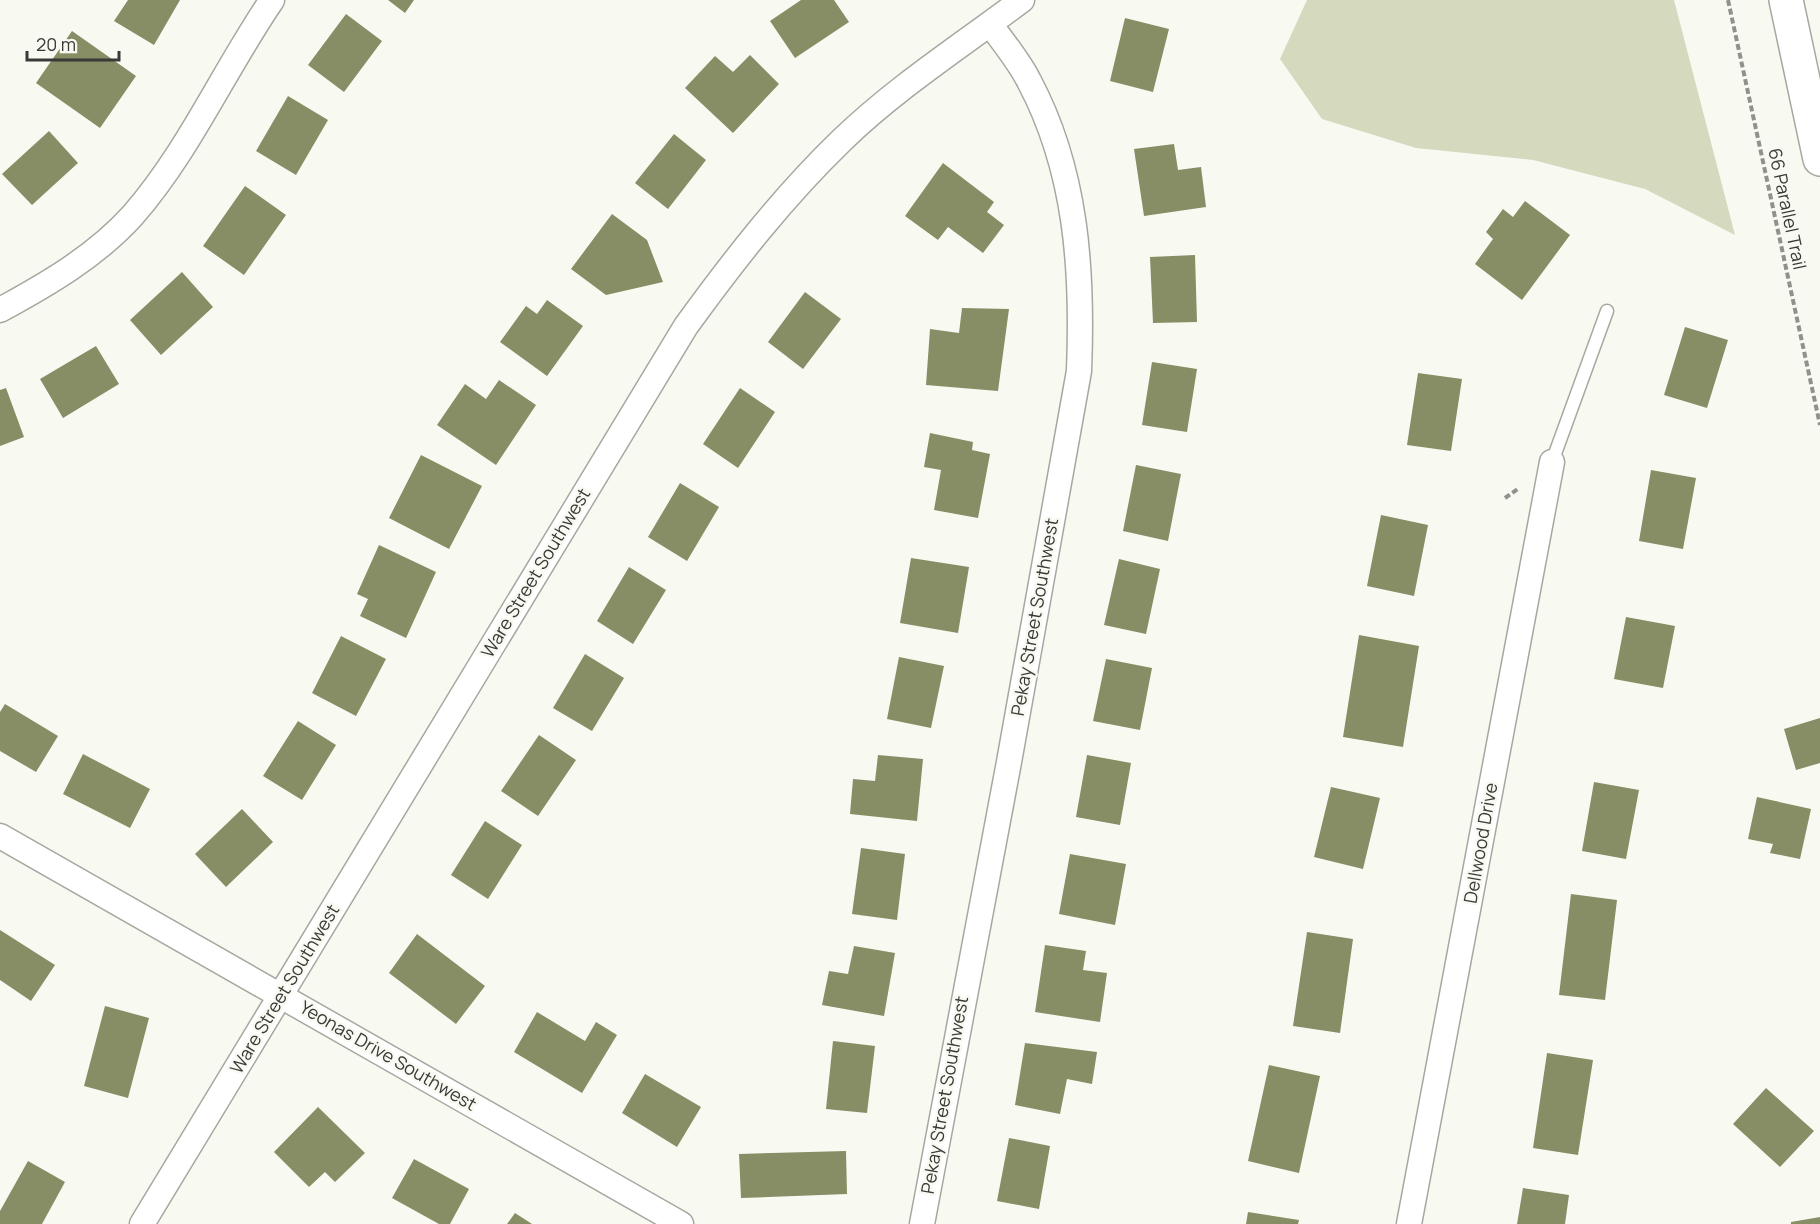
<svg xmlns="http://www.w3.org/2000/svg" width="1820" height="1224" font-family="Manrope,sans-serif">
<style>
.green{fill:#d5d9be}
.building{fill:#878d64}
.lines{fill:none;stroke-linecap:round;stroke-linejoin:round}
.service-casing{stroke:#a6a8a0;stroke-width:15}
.minor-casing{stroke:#a6a8a0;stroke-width:27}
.motorway-casing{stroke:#a6a8a0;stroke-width:36}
.path{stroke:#90918c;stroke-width:4;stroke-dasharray:6 3;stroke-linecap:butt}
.service{stroke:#fff;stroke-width:12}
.minor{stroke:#fff;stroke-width:24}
.motorway{stroke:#fff;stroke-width:33}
.labels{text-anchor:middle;stroke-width:5;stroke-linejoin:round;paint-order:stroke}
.street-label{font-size:18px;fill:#393a37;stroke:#f8faf2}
</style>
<rect width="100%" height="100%" fill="#f8faf2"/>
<path class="green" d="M1307,0H1674L1735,235L1645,189L1533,160L1416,148L1322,119L1280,59Z"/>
<path class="building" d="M128,0H180L154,45L114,21Z
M388,0H414L405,13Z
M801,0H834L849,22L795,58L770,21Z
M346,14L382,41L344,92L308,65Z
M1125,18L1169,29L1153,92L1110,81Z
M72,31L136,76L100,128L36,83Z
M750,55L779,84L733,133L685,88L715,56L733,72Z
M288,96L328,120L296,175L256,151Z
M49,131L78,163L32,205L2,174Z
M674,134L706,160L668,209L635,183Z
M1174,144L1178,170L1201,167L1206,207L1144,216L1134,149Z
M943,163L994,202L987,212L1004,225L983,253L948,227L938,240L905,216Z
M245,186L286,215L244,275L203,246Z
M1525,201L1570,235L1522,300L1475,264L1493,239L1486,232L1503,209L1513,217Z
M612,214L647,240L663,282L606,295L571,269Z
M1195,255L1197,322L1153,323L1150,257Z
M182,272L213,307L161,355L130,320Z
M805,292L841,319L803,369L768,342Z
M547,300L583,326L547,376L500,342L526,306L537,314Z
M962,308L1009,309L998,391L926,385L930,329L959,333Z
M1685,327L1728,340L1707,408L1664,395Z
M96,346L119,384L63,418L40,379Z
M1152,362L1197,369L1187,432L1142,425Z
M1418,373L1462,379L1451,451L1407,445Z
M499,380L536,405L496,465L437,425L465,384L486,399Z
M6,388L24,437L0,446V390Z
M740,388L775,412L738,468L703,444Z
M930,433L973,442L972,450L990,454L978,518L934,510L941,470L924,467Z
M421,455L482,486L449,549L389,518Z
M1136,465L1181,474L1168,541L1123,531Z
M1651,470L1696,478L1683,549L1639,541Z
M680,483L719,507L687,561L648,537Z
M1381,515L1428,525L1414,596L1367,586Z
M379,545L436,572L406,638L360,616L368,599L357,594Z
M911,558L969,567L958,633L900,623Z
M1119,559L1160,569L1146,634L1104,625Z
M629,567L666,590L633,644L597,621Z
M1626,617L1675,626L1663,688L1614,679Z
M1359,635L1419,646L1403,747L1343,737Z
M341,636L386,659L356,716L312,693Z
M585,654L624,678L592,731L553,708Z
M899,657L944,666L931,728L887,719Z
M1106,659L1152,668L1140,730L1093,721Z
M5,704L58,736L36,772L0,751V712Z
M1820,718V763L1796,770L1784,729Z
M298,721L336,745L302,800L263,776Z
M539,735L576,760L538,816L501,791Z
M83,754L150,789L130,828L63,794Z
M878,755L923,759L917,821L850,814L853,779L875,781Z
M1087,755L1131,763L1120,825L1076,817Z
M1594,782L1639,790L1626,859L1582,851Z
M1331,787L1380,798L1363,869L1314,857Z
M1757,797L1811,809L1800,859L1770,853L1773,844L1748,839Z
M242,809L273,842L226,887L195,854Z
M485,821L522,845L488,899L451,875Z
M861,848L905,854L897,920L852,914Z
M1070,854L1126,864L1115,925L1059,914Z
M1571,894L1617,900L1605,1000L1559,995Z
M0,930L55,965L31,1001L0,980Z
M1307,932L1353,939L1340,1033L1293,1026Z
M417,934L485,986L456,1024L389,973Z
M1045,945L1086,951L1083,970L1107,973L1100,1022L1035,1012Z
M854,946L895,953L884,1016L822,1005L829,971L848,974Z
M105,1006L149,1018L128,1098L84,1086Z
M537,1012L585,1041L596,1022L617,1035L582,1093L514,1052Z
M833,1041L875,1046L867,1113L826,1109Z
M1025,1043L1097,1052L1092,1084L1067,1079L1060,1114L1015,1105Z
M1547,1053L1593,1060L1578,1155L1533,1148Z
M1269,1065L1320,1076L1299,1173L1248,1161Z
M645,1074L701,1107L677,1147L622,1113Z
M1766,1088L1814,1131L1780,1167L1733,1124Z
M318,1107L365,1153L335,1182L325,1172L309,1187L274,1152Z
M1009,1138L1050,1146L1039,1209L997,1201Z
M846,1151L847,1194L741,1198L739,1154Z
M414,1159L469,1189L450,1224H439L392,1198Z
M28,1161L65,1182L42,1224H0V1211Z
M1523,1188L1569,1195L1565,1224H1517Z
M1248,1212L1299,1220L1298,1224H1246Z
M515,1213L532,1224H507Z
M1820,1217V1224H1791V1222Z"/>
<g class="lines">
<defs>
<path id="service" d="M1552,462L1607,311"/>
<path id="minor" d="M0,310C48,284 96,256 133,215C189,151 224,70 272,0
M0,836L681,1224
M142,1224L686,326C734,260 783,197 842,140C897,87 961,46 1022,0
M922,1224L1009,762L1079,371C1083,271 1077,171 1029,81C1019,61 1003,42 990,24
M1409,1224L1552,462"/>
<path id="motorway" d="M1786,0L1820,159"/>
</defs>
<use href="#service" class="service-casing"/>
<use href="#minor" class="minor-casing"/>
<use href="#motorway" class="motorway-casing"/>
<path class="path" d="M1728,0L1820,425
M1505,498L1519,488"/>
<use href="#service" class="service"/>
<use href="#minor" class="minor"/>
<use href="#motorway" class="motorway"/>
</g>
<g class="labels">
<g class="street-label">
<text transform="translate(1787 209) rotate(78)" y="6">66 Parallel Trail</text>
<text transform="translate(536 573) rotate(-59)" y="6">Ware Street Southwest</text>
<text transform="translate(1035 617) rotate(-80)" y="6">Pekay Street Southwest</text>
<text transform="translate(1481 843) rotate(-80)" y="6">Dellwood Drive</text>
<text transform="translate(285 989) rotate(-59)" y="6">Ware Street Southwest</text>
<text transform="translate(388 1056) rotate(30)" y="6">Yeonas Drive Southwest</text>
<text transform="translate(945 1095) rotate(-80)" y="6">Pekay Street Southwest</text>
</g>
</g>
<path d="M27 51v9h92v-9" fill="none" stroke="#393a37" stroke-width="3"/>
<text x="36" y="51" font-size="18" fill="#393a37" stroke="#f8faf2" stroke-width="4.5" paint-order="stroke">20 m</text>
</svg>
